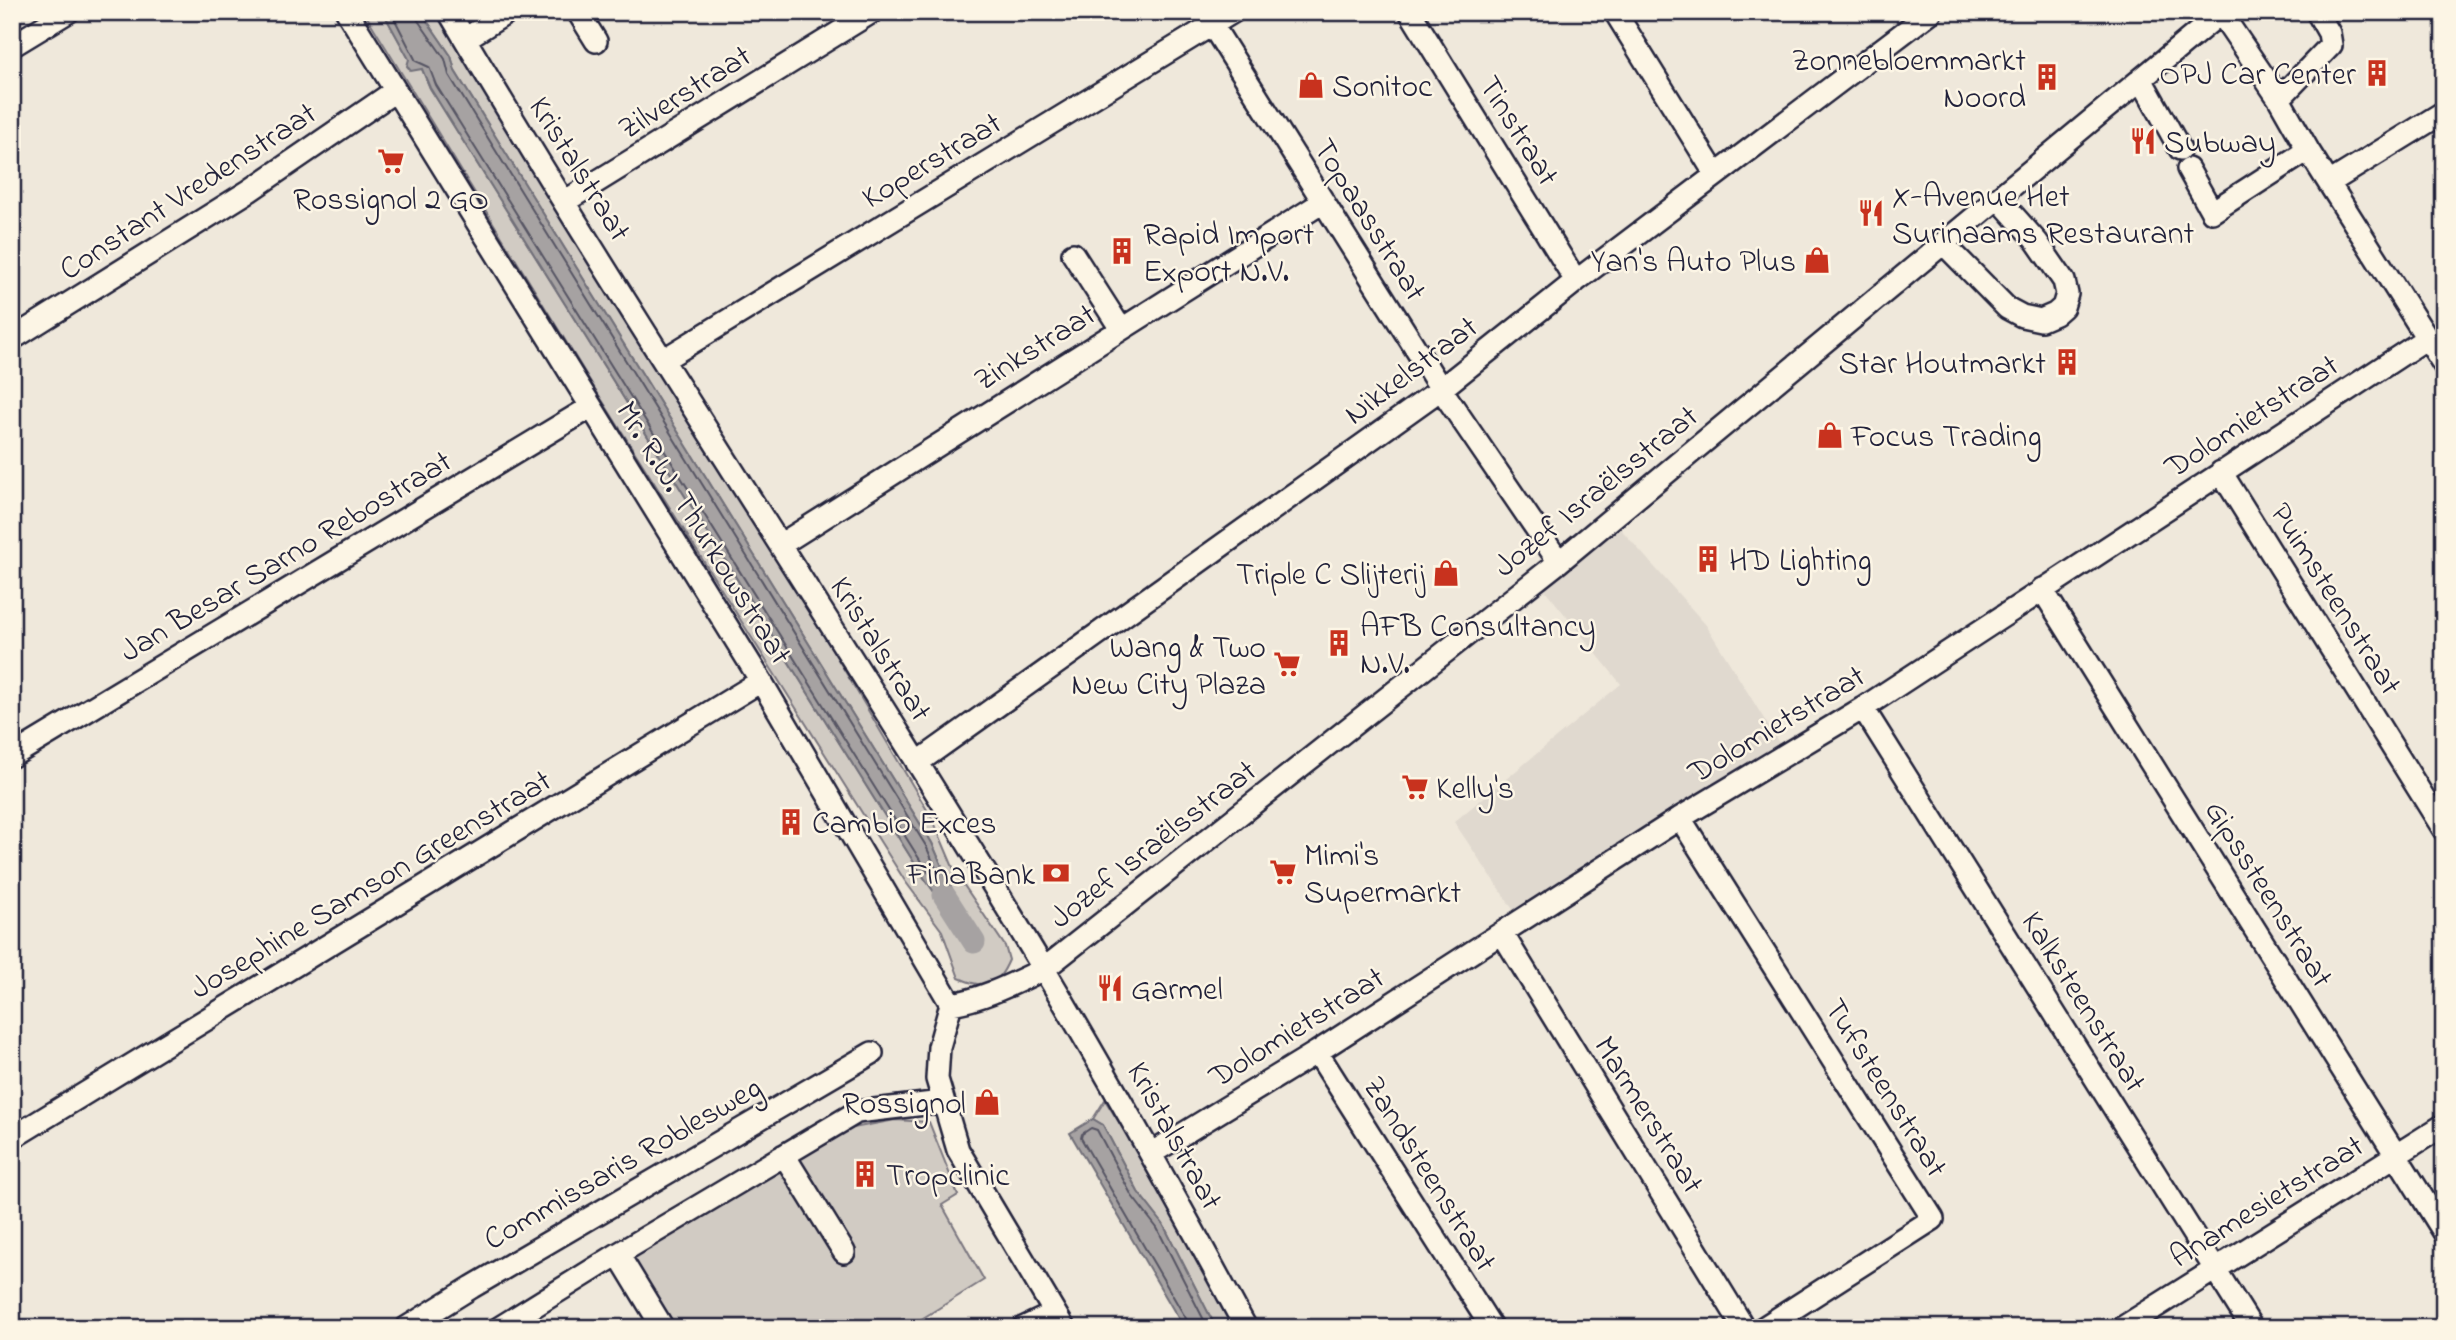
<svg xmlns="http://www.w3.org/2000/svg" width="2456" height="1340" font-family="'Indie Flower',sans-serif">
<style>
.built{fill:#e0d9cf}
.green{fill:#d1cbc3;stroke:#7a767f;stroke-width:2}
.water{fill:#a6a2a2;stroke:#716f79;stroke-width:2}
.lines{fill:none;stroke-linecap:round;stroke-linejoin:round}
.shore{stroke:#575564;stroke-width:2}
.canal{stroke:#a6a2a2;stroke-width:23}
.minor-casing{stroke:#22223b;stroke-width:26}
.minor{stroke:#fcf5e5;stroke-width:21}
.labels{text-anchor:middle;stroke-width:5;stroke-linejoin:round;paint-order:stroke}
.poi-label{font-size:32px;fill:#22223b;stroke:#fcf5e5;text-anchor:start}
.street-label{font-size:32px;fill:#22223b;stroke:#fcf5e5}
</style>
<rect width="100%" height="100%" fill="#efe8db"/>
<filter id="ink" filterUnits="userSpaceOnUse"><feTurbulence type="fractalNoise" baseFrequency=".0143" numOctaves="2"/><feDisplacementMap in="SourceGraphic" scale="14" xChannelSelector="R" yChannelSelector="G"/><feConvolveMatrix kernelMatrix="1 2 1 2 8 2 1 2 1" color-interpolation-filters="sRGB"/></filter>
<g filter="url(#ink)">
<path class="built" d="M1618,526L1706,625L1782,748L1516,914L1454,822L1621,684L1541,585Z"/>
<path class="green" d="M364,12H383L409,59L422,69L430,88L920,872L956,923L965,919L932,843L455,71L451,56L421,12H435L647,356L826,639L933,820L955,872L1005,946L1009,960C997,988 986,990 959,978L942,931L905,881L595,389Z
M1105,1100L1194,1242L1237,1328H1216L1163,1224L1138,1192L1103,1125L1093,1119Z
M895,1120L929,1122L958,1195L942,1205L984,1280L907,1328H674L632,1257L848,1129Z"/>
<path class="water" d="M383,12H421L451,56L455,71L932,843L965,919L956,923L920,872L430,88L422,69L411,71L407,66L409,59Z
M1093,1119L1103,1125L1138,1192L1163,1224L1216,1328H1184L1070,1133Z"/>
<g class="lines">
<path class="shore" d="M391,12L416,61L429,67L436,85L925,868L932,877L936,878L938,873L926,846L449,75L445,59L417,19L416,12
M1189,1328L1188,1322L1081,1138L1082,1134L1091,1128L1097,1130L1132,1196L1157,1228L1208,1328"/>
<path class="canal" d="M944,895L974,942"/>
<defs>
<path id="minor" d="M347,12L761,681L951,1004L939,1047L937,1079L958,1150L1064,1328
M449,12C640,336 852,648 1045,971C1115,1088 1181,1207 1246,1328
M578,12L596,41
M1204,12L1441,389L1559,562
M1410,12L1576,281
M1615,12L1716,175
M2220,12L2279,99L2308,150L2444,365
M465,39L508,12
M12,46L68,12
M2141,79L2180,149
M2279,99L2331,45L2329,33L2317,12
M2188,169L2212,212L2308,150
M2329,183L2444,112
M564,202L872,12
M1943,243L2007,308L2022,316L2041,320L2055,314L2063,307L2067,294L2064,281L2037,242L1998,198
M1073,254L1121,329
M12,339L249,191L395,91
M663,360L1233,12
M2221,472L2444,830
M780,545L1323,202
M2042,589L2444,1232
M1863,708L2252,1328
M12,756L591,407
M917,763L1441,389L1576,281L1931,12
M1680,818L1933,1219L1763,1328
M1502,933L1744,1328
M951,1004C984,999 1014,983 1044,969L1559,562L2222,12
M1317,1052L1492,1328
M12,1138L761,681
M1152,1153L1317,1052L1680,818L1863,708L2427,338
M784,1155L844,1252
M618,1254L663,1328
M406,1328L472,1287L872,1053
M499,1328L618,1254L857,1112L942,1102
M1023,1328L1055,1313
M2122,1328L2444,1125"/>
</defs>
<use href="#minor" class="minor-casing"/>
<use href="#minor" class="minor"/>
</g>
</g>
<defs>
<symbol id="building-bare" viewBox="-9 -9 18 18"><path d="M-4-6H4V6H1V3H-1V6H-4ZM-2.5-4.3h1.7v1.8h-1.7ZM.8-4.3h1.7v1.8H.8ZM-2.5-1h1.7V.8h-1.7ZM.8-1h1.7V.8H.8Z" fill="#c8321e" stroke="#fcf5e5" stroke-width="2.5" paint-order="stroke"/></symbol>
<symbol id="shop-bare" viewBox="-9 -9 18 18"><path d="M-5-2.5h2.3a2.7 3.5 0 0 1 5.4 0H5L5.5 6h-11ZM-1.5-2.5h3a1.5 2.3 0 0 0-3 0Z" fill="#c8321e" stroke="#fcf5e5" stroke-width="2.5" paint-order="stroke"/></symbol>
<symbol id="restaurant-bare" viewBox="-9 -9 18 18"><path d="M-5-6h1v4h1v-4h1v4h1v-4h1v5L-1.5 .5V6h-2V.5L-5-1ZM5-6V6H3V1.5H1.5Q1.5-4 5-6Z" fill="#c8321e" stroke="#fcf5e5" stroke-width="2.5" paint-order="stroke"/></symbol>
<symbol id="supermarket-bare" viewBox="-9 -9 18 18"><path d="M-6-5.5h2.5l.6 2H6L4.5 2H-2.5L-4.4-4H-6ZM-1.5 3.2a1.3 1.3 0 1 0 .1 0ZM3 3.2a1.3 1.3 0 1 0 .1 0Z" fill="#c8321e" stroke="#fcf5e5" stroke-width="2.5" paint-order="stroke"/></symbol>
<symbol id="bank-bare" viewBox="-9 -9 18 18"><path d="M-6-4H6V4H-6ZM0-2.3a2.3 2.3 0 1 0 0 4.6a2.3 2.3 0 1 0 0-4.6Z" fill="#c8321e" stroke="#fcf5e5" stroke-width="2.5" paint-order="stroke"/></symbol>
</defs>
<g fill-rule="evenodd">
<use href="#building-bare" x="2358" y="54" width="38" height="38"/>
<use href="#building-bare" x="2028" y="58" width="38" height="38"/>
<use href="#shop-bare" x="1292" y="66" width="38" height="38"/>
<use href="#restaurant-bare" x="2124" y="122" width="38" height="38"/>
<use href="#supermarket-bare" x="372" y="142" width="38" height="38"/>
<use href="#restaurant-bare" x="1852" y="194" width="38" height="38"/>
<use href="#building-bare" x="1103" y="232" width="38" height="38"/>
<use href="#shop-bare" x="1798" y="241" width="38" height="38"/>
<use href="#building-bare" x="2048" y="343" width="38" height="38"/>
<use href="#shop-bare" x="1811" y="416" width="38" height="38"/>
<use href="#building-bare" x="1689" y="540" width="38" height="38"/>
<use href="#shop-bare" x="1427" y="554" width="38" height="38"/>
<use href="#building-bare" x="1320" y="624" width="38" height="38"/>
<use href="#supermarket-bare" x="1268" y="645" width="38" height="38"/>
<use href="#supermarket-bare" x="1396" y="768" width="38" height="38"/>
<use href="#building-bare" x="772" y="803" width="38" height="38"/>
<use href="#supermarket-bare" x="1264" y="853" width="38" height="38"/>
<use href="#bank-bare" x="1037" y="854" width="38" height="38"/>
<use href="#restaurant-bare" x="1091" y="969" width="38" height="38"/>
<use href="#shop-bare" x="968" y="1083" width="38" height="38"/>
<use href="#building-bare" x="846" y="1155" width="38" height="38"/>
</g>
<g class="labels">
<g class="poi-label">
<text x="2026" y="70" text-anchor="end">Zonnebloemmarkt<tspan x="2026" dy="37">Noord</tspan></text>
<text x="2356" y="84" text-anchor="end">OPJ Car Center</text>
<text x="1332" y="96">Sonitoc</text>
<text x="2164" y="152">Subway</text>
<text x="1892" y="206">X-Avenue Het<tspan x="1892" dy="37">Surinaams Restaurant</tspan></text>
<text x="391" y="209" text-anchor="middle">Rossignol 2 GO</text>
<text x="1143" y="244">Rapid Import<tspan x="1143" dy="37">Export N.V.</tspan></text>
<text x="1796" y="271" text-anchor="end">Yan's Auto Plus</text>
<text x="2046" y="373" text-anchor="end">Star Houtmarkt</text>
<text x="1851" y="446">Focus Trading</text>
<text x="1729" y="570">HD Lighting</text>
<text x="1425" y="584" text-anchor="end">Triple C Slijterij</text>
<text x="1360" y="636">AFB Consultancy<tspan x="1360" dy="37">N.V.</tspan></text>
<text x="1266" y="657" text-anchor="end">Wang &amp; Two<tspan x="1266" dy="37">New City Plaza</tspan></text>
<text x="1436" y="798">Kelly's</text>
<text x="812" y="833">Cambio Exces</text>
<text x="1304" y="865">Mimi's<tspan x="1304" dy="37">Supermarkt</tspan></text>
<text x="1035" y="884" text-anchor="end">FinaBank</text>
<text x="1131" y="999">Garmel</text>
<text x="966" y="1113" text-anchor="end">Rossignol</text>
<text x="886" y="1185">Tropclinic</text>
</g>
<g class="street-label">
<text transform="translate(684 91) rotate(-32)" y="11">Zilverstraat</text>
<text transform="translate(1520 130) rotate(58)" y="11">Tinstraat</text>
<text transform="translate(931 159) rotate(-31)" y="11">Koperstraat</text>
<text transform="translate(581 168) rotate(58)" y="11">Kristalstraat</text>
<text transform="translate(187 190) rotate(-33)" y="11">Constant Vredenstraat</text>
<text transform="translate(1371 219) rotate(58)" y="11">Topaasstraat</text>
<text transform="translate(1034 346) rotate(-32)" y="11">Zinkstraat</text>
<text transform="translate(1410 369) rotate(-37)" y="11">Nikkelstraat</text>
<text transform="translate(2251 415) rotate(-33)" y="11">Dolomietstraat</text>
<text transform="translate(1595 490) rotate(-39)" y="11">Jozef Israëlsstraat</text>
<text transform="translate(705 532) rotate(58)" y="11">Mr. R.W. Thurkowstraat</text>
<text transform="translate(285 555) rotate(-31)" y="11">Jan Besar Sarno Rebostraat</text>
<text transform="translate(2337 598) rotate(58)" y="11">Puimsteenstraat</text>
<text transform="translate(882 648) rotate(58)" y="11">Kristalstraat</text>
<text transform="translate(1776 723) rotate(-31)" y="11">Dolomietstraat</text>
<text transform="translate(1152 843) rotate(-38)" y="11">Jozef Israëlsstraat</text>
<text transform="translate(370 883) rotate(-31)" y="11">Josephine Samson Greenstraat</text>
<text transform="translate(2270 893) rotate(58)" y="11">Gipssteenstraat</text>
<text transform="translate(2085 1001) rotate(58)" y="11">Kalksteenstraat</text>
<text transform="translate(1296 1026) rotate(-32)" y="11">Dolomietstraat</text>
<text transform="translate(1887 1087) rotate(58)" y="11">Tufsteenstraat</text>
<text transform="translate(1650 1114) rotate(58)" y="11">Marmerstraat</text>
<text transform="translate(1176 1135) rotate(61)" y="11">Kristalstraat</text>
<text transform="translate(622 1162) rotate(-30)" y="11">Commissaris Roblesweg</text>
<text transform="translate(1431 1173) rotate(58)" y="11">Zandsteenstraat</text>
<text transform="translate(2266 1200) rotate(-32)" y="11">Anamesietstraat</text>
</g>
</g>
<rect width="2456" height="1340" fill="none" stroke="#fcf5e5" stroke-width="42"/>
<rect x="21" y="21" width="2414" height="1298" fill="none" stroke="#22223b" stroke-width="2.5" filter="url(#ink)"/>
</svg>
